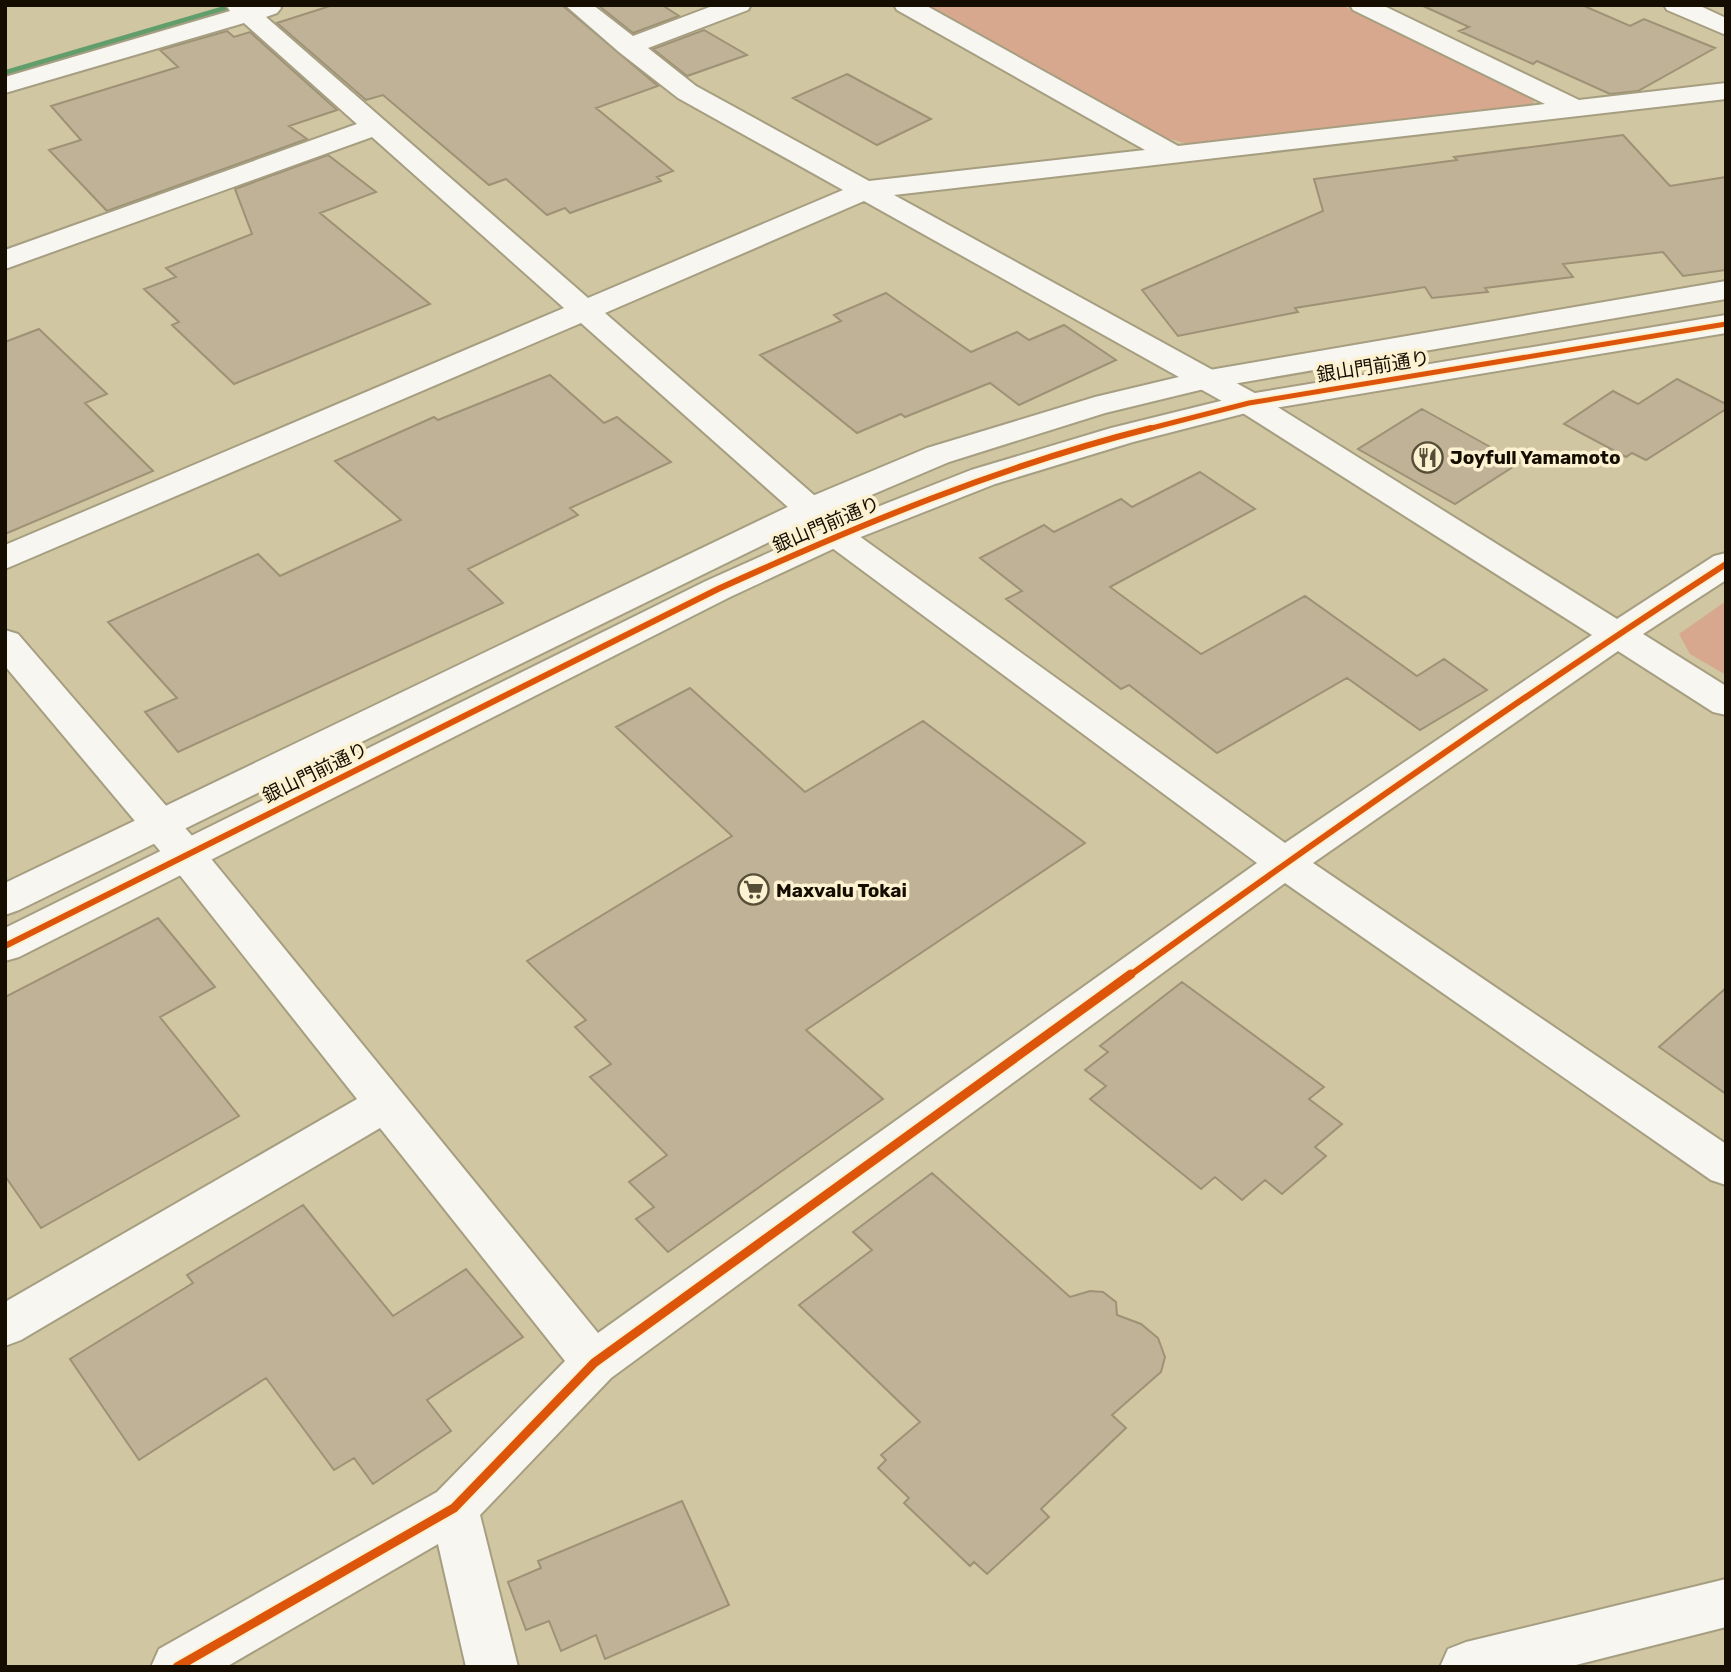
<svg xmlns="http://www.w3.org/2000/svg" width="1731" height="1672" font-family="Rubik,'Noto Sans JP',sans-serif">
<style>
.green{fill:#d7a88e}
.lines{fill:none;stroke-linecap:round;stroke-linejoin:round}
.stream{fill:#619e6c;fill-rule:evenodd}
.building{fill:#bfb297;stroke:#9e9276;stroke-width:2}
.minor-casing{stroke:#a69e81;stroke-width:4}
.tertiary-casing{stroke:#a69e81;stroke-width:4}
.minor{fill:#f8f6f1;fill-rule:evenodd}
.tertiary{fill:#f8f6f1;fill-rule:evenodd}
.cycleway-far2-casing{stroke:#fcf2d1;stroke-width:9}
.cycleway-far1-casing{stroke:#fcf2d1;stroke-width:10}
.cycleway-casing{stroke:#fcf2d1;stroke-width:13}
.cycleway-far2{stroke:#dd550b;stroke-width:5}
.cycleway-far1{stroke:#dd550b;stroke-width:6}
.cycleway{stroke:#dd550b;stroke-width:9}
.labels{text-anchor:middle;stroke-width:7;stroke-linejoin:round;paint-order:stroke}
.street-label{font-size:19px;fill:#150d00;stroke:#fcf2d1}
.poi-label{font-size:19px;font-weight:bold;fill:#150d00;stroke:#fcf2d1;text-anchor:start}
</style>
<rect width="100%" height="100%" fill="#d0c6a1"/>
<path class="green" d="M921,5H1341L1535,97L1532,106L1188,144L1163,137Z
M1726,601V675L1690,654L1679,634Z"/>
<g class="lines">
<path class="stream" d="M227,5H244L5,76V70Z"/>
</g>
<path class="building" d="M333,5H562L658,86L596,108L673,171L657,177L661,181L595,204L570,213L565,208L547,215L506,179L489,185L383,95L366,100L277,23Z
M598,5H662L679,16L633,33Z
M1421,5H1582L1630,26L1644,19L1715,48L1638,91L1610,94L1537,61L1533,64L1459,31L1469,27Z
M704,30L747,55L687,76L653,49Z
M227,31L234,37L250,32L337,110L289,126L307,139L107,211L49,150L81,140L51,106L178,67L160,50Z
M847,74L931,119L877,145L793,98Z
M1623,135L1670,186L1726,177V270L1683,276L1663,252L1563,264L1573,277L1485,288L1488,292L1432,298L1425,287L1295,308L1298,312L1178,336L1142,290L1323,211L1314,179L1457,160L1454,157Z
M328,155L376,192L320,213L430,304L234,384L172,325L179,322L144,289L176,277L166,268L252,234L235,189Z
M886,293L971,352L1017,332L1029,340L1064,325L1116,360L1019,405L990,383L905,417L901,414L857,433L760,355L841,321L834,315Z
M39,329L107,394L85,403L153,471L5,534V342Z
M550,375L604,423L617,417L671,462L570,508L578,515L468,569L503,603L178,752L145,712L177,698L108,622L258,554L280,576L401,520L335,461L434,417L438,420Z
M1677,379L1726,404V409L1646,460L1632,453L1626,457L1564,424L1613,391L1638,404Z
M1422,409L1519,463L1455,504L1358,449Z
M1200,472L1255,509L1110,587L1201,654L1305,596L1417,676L1444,659L1487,690L1420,730L1347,678L1217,753L1129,685L1121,689L1006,599L1022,591L980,558L1044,525L1054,532L1121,499L1132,507Z
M690,688L805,792L923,721L1085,843L806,1030L883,1099L668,1252L636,1219L654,1207L629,1182L667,1155L590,1077L611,1064L575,1027L586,1020L527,961L732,836L616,727Z
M158,918L215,987L160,1017L239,1116L41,1228L5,1176V997Z
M1182,982L1324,1087L1309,1099L1342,1124L1315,1147L1326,1156L1282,1194L1265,1180L1242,1200L1215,1177L1201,1189L1090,1099L1106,1086L1085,1070L1108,1052L1100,1046Z
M1726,988V1094L1659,1047Z
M932,1173L1070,1297L1090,1291L1103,1292L1116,1302L1117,1315L1141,1324L1158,1338L1165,1357L1161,1372L1112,1415L1126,1428L1041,1509L1049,1517L987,1574L974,1562L970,1566L904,1503L909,1498L878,1468L886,1460L881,1455L920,1422L799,1305L872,1250L853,1232Z
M303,1205L393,1316L466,1269L523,1337L427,1400L451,1431L373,1484L354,1458L334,1470L266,1378L139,1460L70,1359L193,1283L187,1275Z
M682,1501L729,1605L605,1659L596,1635L561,1651L549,1621L526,1630L508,1582L541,1568L538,1561Z"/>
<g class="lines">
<defs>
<path id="minor" d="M226,5H279L281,8L277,13L266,17L588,298L843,190L678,98L619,52L565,5H593L633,36L715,5H751L748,10L648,48L696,86L869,181L1145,150L897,10L894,5H925L1178,146L1545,104L1353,10L1350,5H1382L1579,100L1726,83V99L894,195L1260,396L1617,619L1714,556L1726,553V580L1643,634L1726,686V715L1713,712L1618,651L1313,863L1726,1144V1185L1711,1180L1285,883L611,1378L480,1515L518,1667H466L438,1544L226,1667H151L159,1649L437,1492L565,1361L380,1128L21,1340L5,1346V1302L357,1099L171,864L5,666V630L18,634L199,844L598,1333L1257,863L824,542L819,535L824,528L836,524L848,528L1285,843L1592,635L1238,410L864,201L605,313L822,502L827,509L822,516L810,519L798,516L581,323L5,569V545L564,308L372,137L5,269V250L357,124L244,23L5,93V77L230,11Z
M1664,5H1698L1726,18V35L1667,10Z
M1726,1579V1627L1568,1667H1440L1448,1649L1466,1642Z"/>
<path id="tertiary" d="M1726,281V299L1204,389L1105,413L949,462L822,516L19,910L5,915V883L798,502L927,448L1095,397L1204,371Z
M1726,315V333L1250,412L1133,442L995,484L848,542L730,597L19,957L5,961V928L706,581L824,528L971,470L1111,428L1249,394Z"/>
</defs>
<use href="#minor" class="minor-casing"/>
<use href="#tertiary" class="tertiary-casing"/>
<use href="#minor" class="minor"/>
<use href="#tertiary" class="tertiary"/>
<defs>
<path id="cycleway-far2" d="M1144,430L1249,403L1726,324"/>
<path id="cycleway-far1" d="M5,946L718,589C859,525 1000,466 1151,428
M1129,976C1325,834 1523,696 1726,564"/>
<path id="cycleway" d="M177,1667L454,1508L594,1363L1131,974"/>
</defs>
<use href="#cycleway-far2" class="cycleway-far2-casing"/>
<use href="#cycleway-far1" class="cycleway-far1-casing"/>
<use href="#cycleway" class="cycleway-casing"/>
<use href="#cycleway-far2" class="cycleway-far2"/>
<use href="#cycleway-far1" class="cycleway-far1"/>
<use href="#cycleway" class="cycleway"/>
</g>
<defs>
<symbol id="restaurant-ring" viewBox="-11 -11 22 22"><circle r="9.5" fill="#fcf2d1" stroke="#564e38" stroke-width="1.5"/><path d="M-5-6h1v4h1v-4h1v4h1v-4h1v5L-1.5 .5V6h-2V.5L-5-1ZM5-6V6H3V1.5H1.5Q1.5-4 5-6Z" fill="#564e38"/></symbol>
<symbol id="supermarket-ring" viewBox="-11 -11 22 22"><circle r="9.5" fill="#fcf2d1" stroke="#564e38" stroke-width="1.5"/><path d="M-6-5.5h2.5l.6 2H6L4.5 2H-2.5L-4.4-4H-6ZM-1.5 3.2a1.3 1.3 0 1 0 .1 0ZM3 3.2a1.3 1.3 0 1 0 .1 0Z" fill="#564e38"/></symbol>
</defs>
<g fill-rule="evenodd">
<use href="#restaurant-ring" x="1410" y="440" width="35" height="35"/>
<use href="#supermarket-ring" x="736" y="872" width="35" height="35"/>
</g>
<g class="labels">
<g class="street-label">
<text transform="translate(1373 366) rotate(-9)" y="7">銀山門前通り</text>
<text transform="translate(826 524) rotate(-23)" y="7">銀山門前通り</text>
<text transform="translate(315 772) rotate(-26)" y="7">銀山門前通り</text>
</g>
<g class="poi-label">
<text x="1450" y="464">Joyfull Yamamoto</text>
<text x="776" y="897">Maxvalu Tokai</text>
</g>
</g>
<rect width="1731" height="1672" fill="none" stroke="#150d00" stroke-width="14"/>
</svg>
